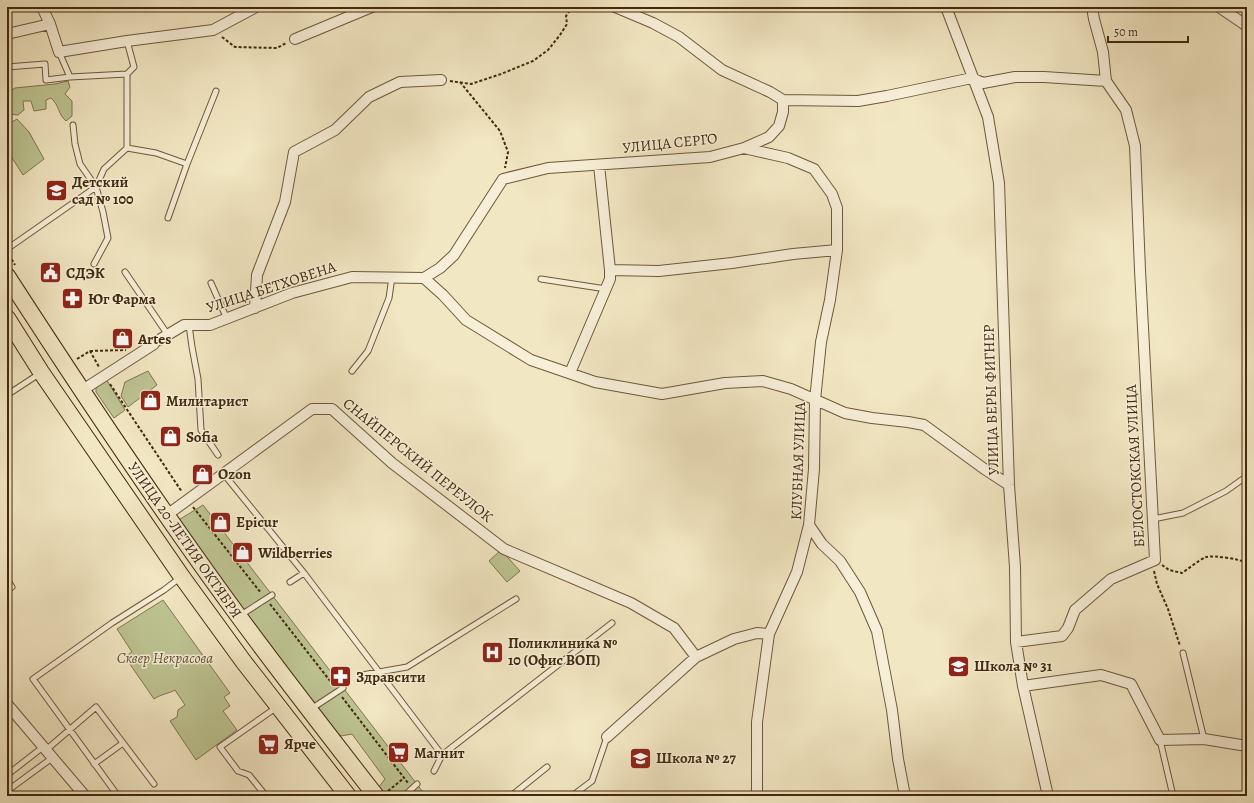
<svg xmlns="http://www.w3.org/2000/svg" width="1254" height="803" font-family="Alegreya,serif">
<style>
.green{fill:#bdc492;stroke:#807650}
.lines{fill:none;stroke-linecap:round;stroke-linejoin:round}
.lane-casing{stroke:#6e583a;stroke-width:7}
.street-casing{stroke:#6e583a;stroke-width:12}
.primary-casing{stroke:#42290d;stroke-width:18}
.path{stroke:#42290d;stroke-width:2;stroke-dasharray:3 2;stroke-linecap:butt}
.lane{stroke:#f7efd8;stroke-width:5}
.street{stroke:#f7efd8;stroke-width:10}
.primary{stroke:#f2e7c3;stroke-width:16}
.labels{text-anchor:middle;stroke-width:3;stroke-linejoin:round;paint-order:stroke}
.street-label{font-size:15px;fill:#42290d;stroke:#f7efd8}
.poi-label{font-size:15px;font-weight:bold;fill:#42290d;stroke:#f7efd8;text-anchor:start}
.park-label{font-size:15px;font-style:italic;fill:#61502e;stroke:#f7efd8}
</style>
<rect width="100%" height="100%" fill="#f2e7c3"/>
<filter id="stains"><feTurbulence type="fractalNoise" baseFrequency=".005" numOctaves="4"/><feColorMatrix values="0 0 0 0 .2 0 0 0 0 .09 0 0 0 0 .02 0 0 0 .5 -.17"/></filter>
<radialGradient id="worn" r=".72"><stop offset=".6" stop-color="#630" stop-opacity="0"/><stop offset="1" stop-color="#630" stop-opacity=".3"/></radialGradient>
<path class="green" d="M68,81L70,87L65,94L72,101V116L66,121C57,113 60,106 51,98L46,100V109L34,111L31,101H23L24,110L18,115L7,114V93L15,88L55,84Z
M17,119L29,132L44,159L23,175L7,150V125Z
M148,371L157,385L128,407L121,396L125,382Z
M106,379L125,410L114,418L96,392V387Z
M203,505L426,796H385L378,788L385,779L352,734L341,736L333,731L177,521Z
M501,550L520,571L507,582L489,561Z
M163,600L230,693L224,697L230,706L223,711L237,730L196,760L170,721L177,717L178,710L185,705L175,690C168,694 161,694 154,699L125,657L132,652L117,629Z"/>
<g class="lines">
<defs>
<path id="lane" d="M7,67L45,64L46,80L70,77
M127,74L134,67L127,41
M73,125L75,144L80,164L96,187L103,212L108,238L94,264
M127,148L156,153L187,164
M168,218L187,164L216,91
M7,249L96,187L104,169L127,148V74L70,77L59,52
M125,272L168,335
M541,279L606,289
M211,283L227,319
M189,325L192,347L198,379L201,430L218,455
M352,371L368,351L389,298L392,277
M7,395L39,374
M223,473L304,573L442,755L434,771
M1153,519L1183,513L1226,491L1247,476
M7,579L12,587L7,590
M290,582L304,573
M241,615L272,595
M1183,653L1204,739
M362,675L407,667L516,599
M311,709L343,688
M1160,740L1173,796
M46,750L96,707L154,784
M442,755L612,623
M94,764L123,743
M7,775L43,747
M7,791L52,758
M118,796L33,679L112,623L164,590L181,577
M266,796L249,775L238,771L220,747L277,707
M404,796L417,784
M511,796L547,767
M572,796L592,781L607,737"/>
<path id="street" d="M615,7L653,23L679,37L722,70L770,92L783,100
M946,7L988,117L999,183L1009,485L1015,567L1016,642L1023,686L1048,796
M1219,7L1247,26
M50,24L59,52L127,41L213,30L256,7
M7,34L50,24L42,7
M295,39L372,7
M783,100L858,101L887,96L972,78L983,83L1015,77H1044L1106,81
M744,148L788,158L814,169L832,194L837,208V250L830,300L821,342L815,400L814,469L809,525L822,544L840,561L860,592L877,631L892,710L898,759L905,796
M610,270L659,271L732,263L793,254L837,250
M424,278L440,268L454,255L503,179L548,168L710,157L744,148L769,137L779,126L783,112V100
M255,308L257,275L285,202L294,152L335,130L369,97L400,82L441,80
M159,340L184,325H210L292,293L352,277L424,278L443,295L466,320L531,360L595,382L662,394L725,383L763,381L791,389L845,413L872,418L908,422L924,425L983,468L1009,485
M570,373L610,279V270L599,165
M81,391L154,344
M167,515L312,409H332L392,463L504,549L631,603L674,628L696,657
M1016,642L1062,636L1068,628L1075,610L1111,579L1155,560L1140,270L1135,146L1126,110L1106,81L1103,52L1094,19L1092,7
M1023,686L1101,675L1131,684L1160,740L1204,739L1247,746
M7,704L85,796
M607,737L696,657L734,639L757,633L769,634
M757,796V722L769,634L797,572L809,525"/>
<path id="primary" d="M7,276C82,392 158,507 240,618C284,678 330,737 376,796
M7,318L41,372L182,577L243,661L348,796"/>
</defs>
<use href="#lane" class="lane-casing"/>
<use href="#street" class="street-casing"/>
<use href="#primary" class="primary-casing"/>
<path class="path" d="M222,37L235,47L277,48L286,43
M450,81L471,84L501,74L533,61L548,50L560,35L567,24L566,16L572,7
M460,82L500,131L508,152L505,168
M9,255L15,265
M90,351L126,350
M77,359L90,351L99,367
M110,384L182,492
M193,507L261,593
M1162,565L1169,570L1182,573C1188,569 1199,560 1206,557C1214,555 1240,559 1247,563
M1154,571L1157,584L1168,609L1180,646
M270,604L334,686
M342,697L408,783
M388,791L404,778"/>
<use href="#lane" class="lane"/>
<use href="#street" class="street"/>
<use href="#primary" class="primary"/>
</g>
<defs>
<symbol id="school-square" viewBox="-11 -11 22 22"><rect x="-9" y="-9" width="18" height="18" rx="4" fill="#8f2418" stroke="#f7efd8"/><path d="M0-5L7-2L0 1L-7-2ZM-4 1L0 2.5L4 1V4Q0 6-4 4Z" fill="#fff"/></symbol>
<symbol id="civic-square" viewBox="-11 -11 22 22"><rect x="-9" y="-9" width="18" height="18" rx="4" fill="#8f2418" stroke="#f7efd8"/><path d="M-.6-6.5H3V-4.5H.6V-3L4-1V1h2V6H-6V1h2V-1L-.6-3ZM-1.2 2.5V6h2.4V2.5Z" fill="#fff"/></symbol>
<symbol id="pharmacy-square" viewBox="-11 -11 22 22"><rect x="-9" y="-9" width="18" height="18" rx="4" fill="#8f2418" stroke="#f7efd8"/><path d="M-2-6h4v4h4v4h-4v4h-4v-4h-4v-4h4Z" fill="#fff"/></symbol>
<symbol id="shop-square" viewBox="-11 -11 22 22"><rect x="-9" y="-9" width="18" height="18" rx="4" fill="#8f2418" stroke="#f7efd8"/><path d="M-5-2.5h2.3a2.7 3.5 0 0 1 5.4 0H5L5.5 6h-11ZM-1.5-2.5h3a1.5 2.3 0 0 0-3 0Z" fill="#fff"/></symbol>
<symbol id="hospital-square" viewBox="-11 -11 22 22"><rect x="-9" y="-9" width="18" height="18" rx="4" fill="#8f2418" stroke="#f7efd8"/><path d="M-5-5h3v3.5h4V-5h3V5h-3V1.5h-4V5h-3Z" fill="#fff"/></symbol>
<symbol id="supermarket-square" viewBox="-11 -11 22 22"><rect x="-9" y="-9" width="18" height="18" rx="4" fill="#8f2418" stroke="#f7efd8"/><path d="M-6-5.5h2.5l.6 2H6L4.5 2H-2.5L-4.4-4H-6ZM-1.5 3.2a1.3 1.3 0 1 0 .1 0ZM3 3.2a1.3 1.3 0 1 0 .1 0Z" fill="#fff"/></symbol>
</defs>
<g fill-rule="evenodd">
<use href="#school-square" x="44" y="178" width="25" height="25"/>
<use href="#civic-square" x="38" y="260" width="25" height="25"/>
<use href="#pharmacy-square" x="60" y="286" width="25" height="25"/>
<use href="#shop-square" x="110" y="326" width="25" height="25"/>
<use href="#shop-square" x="138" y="388" width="25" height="25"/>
<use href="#shop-square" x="158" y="424" width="25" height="25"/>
<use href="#shop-square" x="190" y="462" width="25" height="25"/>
<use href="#shop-square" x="208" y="510" width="25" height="25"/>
<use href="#shop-square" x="230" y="540" width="25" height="25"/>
<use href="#hospital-square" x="480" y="640" width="25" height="25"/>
<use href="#school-square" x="946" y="654" width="25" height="25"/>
<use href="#pharmacy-square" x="328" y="664" width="25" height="25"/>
<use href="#supermarket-square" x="256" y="732" width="25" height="25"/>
<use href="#supermarket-square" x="386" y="740" width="25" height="25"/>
<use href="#school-square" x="628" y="746" width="25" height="25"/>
</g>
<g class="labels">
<g class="street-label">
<text transform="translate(670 143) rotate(-6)" y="5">УЛИЦА СЕРГО</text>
<text transform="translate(271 287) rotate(-18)" y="5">УЛИЦА БЕТХОВЕНА</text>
<text transform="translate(991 400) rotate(-92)" y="5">УЛИЦА ВЕРЫ ФИГНЕР</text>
<text transform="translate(418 460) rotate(39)" y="5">СНАЙПЕРСКИЙ ПЕРЕУЛОК</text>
<text transform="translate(798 461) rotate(-88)" y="5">КЛУБНАЯ УЛИЦА</text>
<text transform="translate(1135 466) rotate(-93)" y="5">БЕЛОСТОКСКАЯ УЛИЦА</text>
<text transform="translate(185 540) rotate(55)" y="5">УЛИЦА 20-ЛЕТИЯ ОКТЯБРЯ</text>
</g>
<g class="poi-label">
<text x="72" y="187">Детский<tspan x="72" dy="17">сад № 100</tspan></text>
<text x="66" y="278">СДЭК</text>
<text x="88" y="304">Юг Фарма</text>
<text x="138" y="344">Artes</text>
<text x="166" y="406">Милитарист</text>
<text x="186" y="442">Sofia</text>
<text x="218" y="479">Ozon</text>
<text x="236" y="527">Epicur</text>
<text x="258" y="558">Wildberries</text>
<text x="508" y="648">Поликлиника №<tspan x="508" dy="17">10 (Офис ВОП)</tspan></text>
<text x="974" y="671">Школа № 31</text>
<text x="356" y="682">Здравсити</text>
<text x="284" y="749">Ярче</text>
<text x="414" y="758">Магнит</text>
<text x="656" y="763">Школа № 27</text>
</g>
<g class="park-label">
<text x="165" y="663">Сквер Некрасова</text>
</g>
</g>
<rect width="1254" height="803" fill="none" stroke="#f2e7c3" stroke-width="24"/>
<rect x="8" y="8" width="1238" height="787" fill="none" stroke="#42290d" stroke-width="2"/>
<rect x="12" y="12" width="1230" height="779" fill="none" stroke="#42290d"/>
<path d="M1108 36v6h80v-6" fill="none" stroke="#42290d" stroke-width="2"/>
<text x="1114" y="36" font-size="12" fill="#42290d" stroke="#f7efd8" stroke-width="3" paint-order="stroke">50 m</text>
<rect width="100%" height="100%" filter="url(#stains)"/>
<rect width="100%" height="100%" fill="url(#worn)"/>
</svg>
